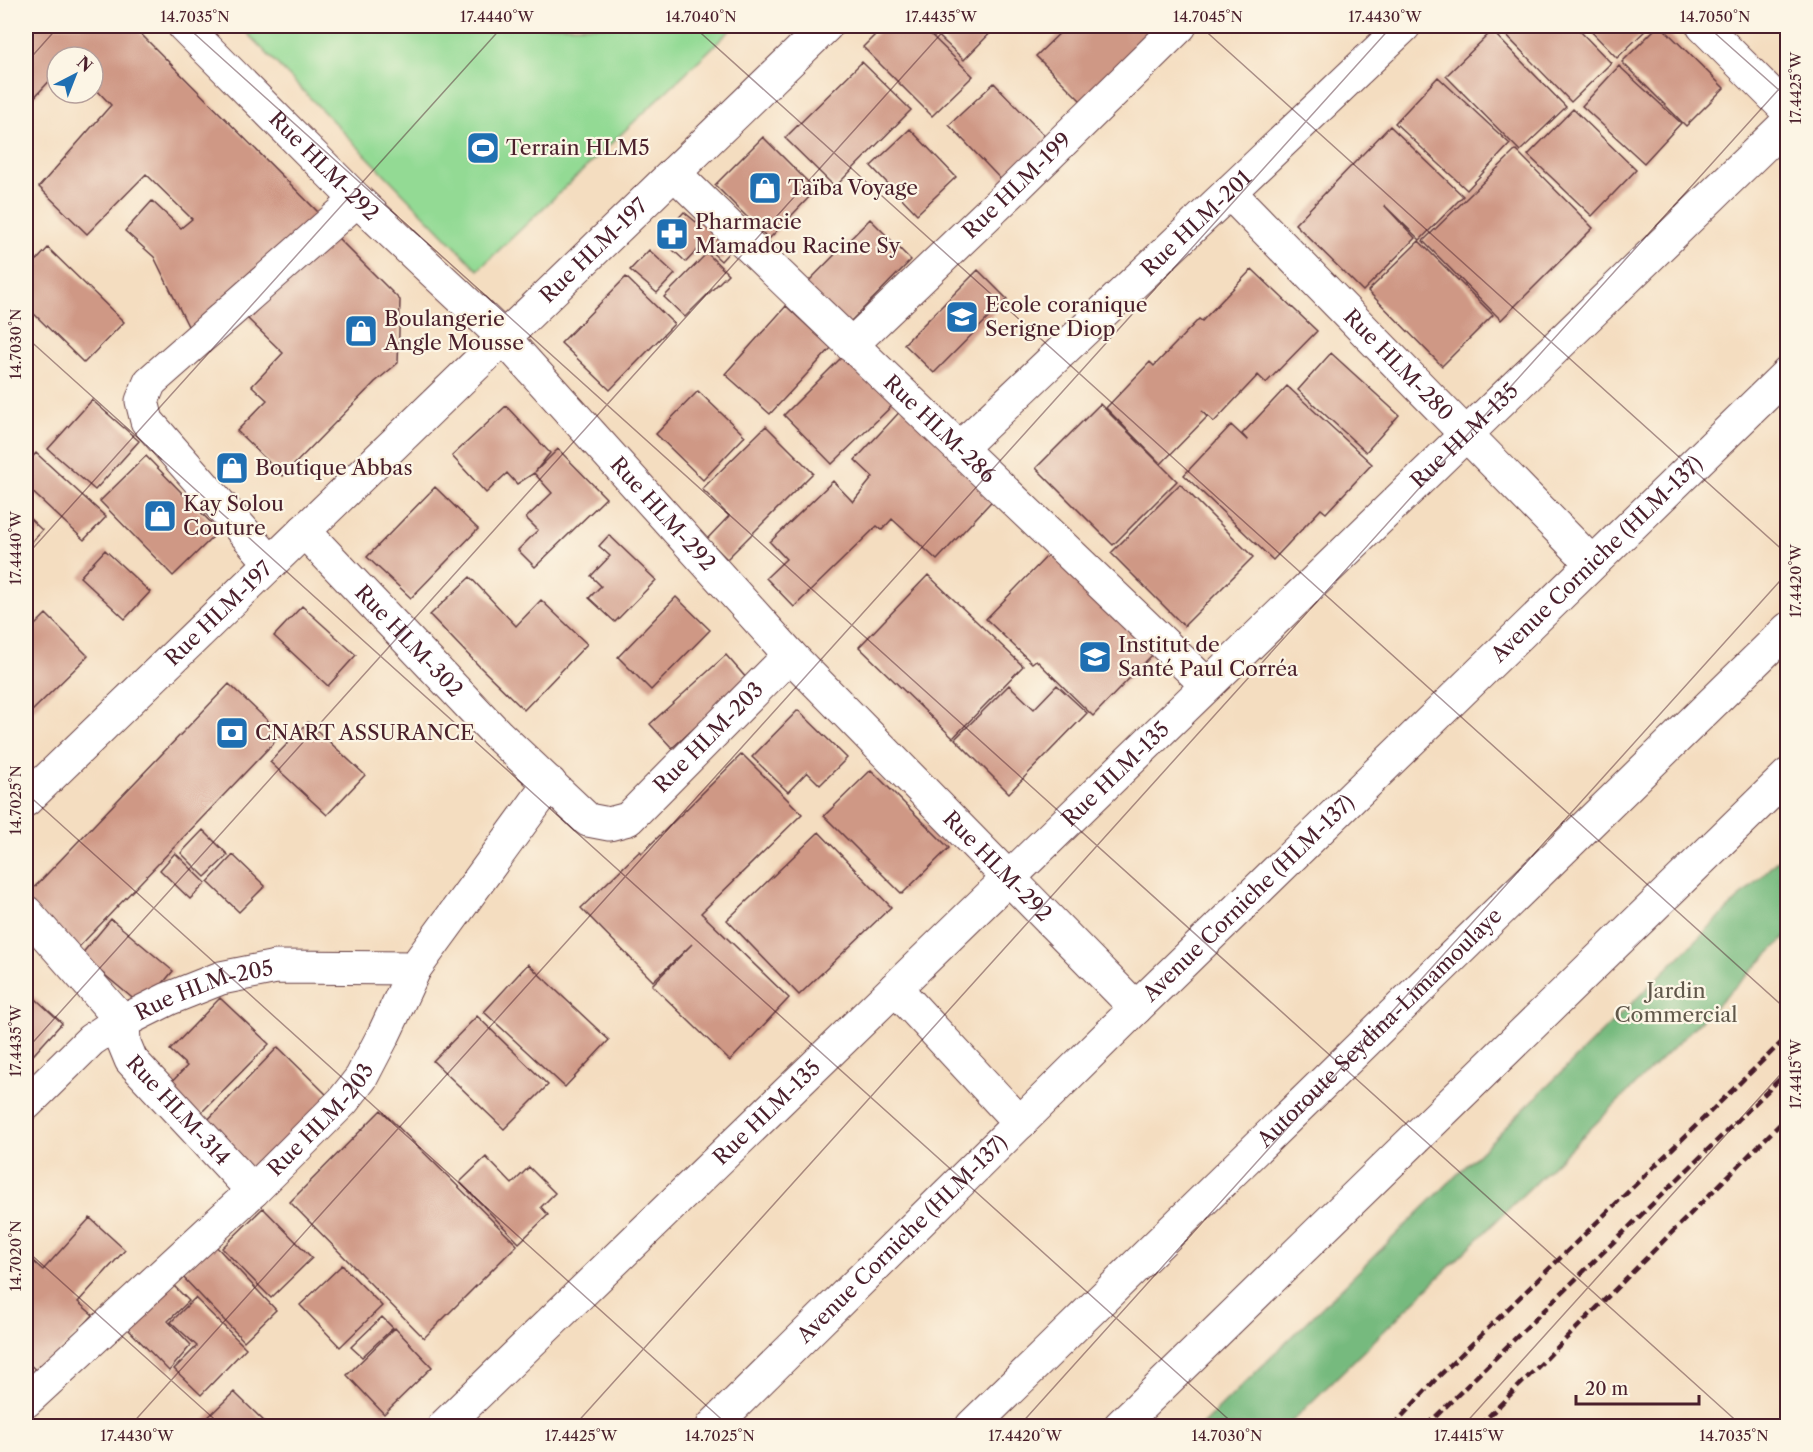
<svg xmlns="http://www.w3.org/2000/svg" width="1813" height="1452" font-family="'Libre Caslon Text',serif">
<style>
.green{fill:#93da94;stroke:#6e7c60;stroke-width:1.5}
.forest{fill:#76ba7e;stroke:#606c54;stroke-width:1.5}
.building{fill:#cf9885}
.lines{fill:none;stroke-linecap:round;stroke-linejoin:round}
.minor-casing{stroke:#643c41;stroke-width:35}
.highway-casing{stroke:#643c41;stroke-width:35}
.minor{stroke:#fff;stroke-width:33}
.highway{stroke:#fff;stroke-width:33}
.rail{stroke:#4a1f2b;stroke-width:4.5;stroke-dasharray:9 4.5;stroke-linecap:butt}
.ticks{fill:none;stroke:#4a1f2b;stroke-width:1.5;stroke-opacity:0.45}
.labels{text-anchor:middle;stroke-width:4.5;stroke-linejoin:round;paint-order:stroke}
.poi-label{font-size:21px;fill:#4a1f2b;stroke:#fcf5e5;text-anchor:start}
.street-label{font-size:21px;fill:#4a1f2b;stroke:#fcf5e5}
.park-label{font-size:21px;fill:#60574a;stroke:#fcf5e5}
.neatline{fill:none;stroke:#4a1f2b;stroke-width:2}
.ticks-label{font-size:15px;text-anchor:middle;fill:#4a1f2b}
</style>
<rect width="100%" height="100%" fill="#fcf5e5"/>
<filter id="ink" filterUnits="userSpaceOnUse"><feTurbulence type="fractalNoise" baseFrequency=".0167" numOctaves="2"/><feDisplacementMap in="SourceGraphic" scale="12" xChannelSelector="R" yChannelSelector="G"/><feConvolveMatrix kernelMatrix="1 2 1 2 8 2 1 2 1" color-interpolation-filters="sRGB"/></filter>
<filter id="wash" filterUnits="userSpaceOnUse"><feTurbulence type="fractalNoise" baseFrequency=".008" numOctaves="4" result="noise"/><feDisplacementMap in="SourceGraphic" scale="24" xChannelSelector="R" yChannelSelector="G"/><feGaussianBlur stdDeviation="1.35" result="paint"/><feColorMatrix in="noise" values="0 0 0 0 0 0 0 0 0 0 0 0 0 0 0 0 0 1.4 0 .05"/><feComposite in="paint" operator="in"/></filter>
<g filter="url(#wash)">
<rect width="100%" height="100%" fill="#f4ddc0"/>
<path class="green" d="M240,26H735L478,270Z"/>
<path class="forest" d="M1787,851V936L1287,1426H1201Z"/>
<g id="blocks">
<path class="building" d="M26,26H133L319,213L191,332L154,257L125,231L152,201L181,228L192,219L146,174L87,234L39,187L111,105L93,86V57H57V73L26,106Z
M884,26H922L973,76L932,116L863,47Z
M928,26H997L964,60Z
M1067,26H1159L1082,102L1036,56Z
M1506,26H1575L1611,63L1571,102L1501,30Z
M1586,26H1650L1617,58Z
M1658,26H1661L1724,88L1686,126L1622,62Z
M1492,31L1566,107L1520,151L1446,76Z
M862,62L911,110L835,187L785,138Z
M1619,66L1681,123L1644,163L1582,106Z
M1438,77L1510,144L1467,190L1395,123Z
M994,83L1055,147L1010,189L949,125Z
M1573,109L1636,170L1592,216L1528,155Z
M1390,126L1463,196L1420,240L1384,205L1415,238L1363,291L1295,224Z
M910,129L956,177L917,214L871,166Z
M763,137L816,190L769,239L715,185Z
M1516,150L1593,228L1501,320L1423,241Z
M684,212L696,222L705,213L732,249L721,261L703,244L686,262L660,238Z
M870,219L911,260L846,326L804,286Z
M26,232L33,240L26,248Z
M333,233L400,300L398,363L375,382L283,476L237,431L267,400L252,386L283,353L248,319Z
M1419,241L1493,315L1442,366L1368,291Z
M48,248L124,322L84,363L26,306V272Z
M649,250L675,274L657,293L630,270Z
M707,253L728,274L685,317L664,297Z
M1252,269L1317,331L1266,383L1258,375L1214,422L1202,411L1207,417L1161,464L1106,408L1150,362L1154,366L1199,319L1202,321Z
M978,270L1007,299L934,373L904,344Z
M626,277L674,324L610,390L561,343Z
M786,306L831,348L770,414L725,374Z
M848,351L899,399L832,464L784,415Z
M1331,353L1399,415L1366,452L1298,390Z
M1287,386L1372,464L1326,513L1321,509L1273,560L1184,475L1231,425L1248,441L1242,434Z
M698,391L745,436L703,480L656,434Z
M92,400L139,441L95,490L48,449Z
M907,404L1001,491L937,560L892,519L882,530L877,526L794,607L766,578L786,559L770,542L833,481L853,502L873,477L855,460Z
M1100,404L1177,481L1113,545L1036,468Z
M506,406L550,453L535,472L558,449L606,498L535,567L518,550L538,530L526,518L552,493L534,473L517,484L507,473L486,493L452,456Z
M766,426L813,473L727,559L707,539L729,516L702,489Z
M36,453L106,517L84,540L26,486V464Z
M146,456L219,531L173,576L100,501Z
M1180,484L1253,557L1184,626L1111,553Z
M435,487L478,529L411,598L367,557Z
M26,515L42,530L26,548Z
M609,535L656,580L615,622L589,598L601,586L591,576L610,556L599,546Z
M105,550L150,592L125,619L80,577Z
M1050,553L1154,653L1093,716L1036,660L1032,663L986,619Z
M928,575L1023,666L953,738L859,647Z
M470,577L516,626L541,600L587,644L524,710L478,665L430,615Z
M676,597L710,630L651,690L618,657Z
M302,606L356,655L328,686L274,636Z
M46,614L88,656L29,714L26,711V634Z
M726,655L748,680L672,748L650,724Z
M229,684L282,734L77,949L26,900V896Z
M1009,685L1034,709L1057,685L1087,713L1009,793L955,739Z
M798,710L847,758L820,785L807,772L788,792L752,757Z
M308,722L365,775L327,815L270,762Z
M742,754L802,814L701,913L789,998L730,1061L652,985L692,944L653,981L581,908L640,851L642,853Z
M871,770L949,848L902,894L824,816Z
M203,830L228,855L205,877L181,853Z
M819,832L891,907L799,995L727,920Z
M175,853L206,883L190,899L160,870Z
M233,855L265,886L239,912L208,882Z
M111,919L173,971L143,1007L81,955Z
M528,964L609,1040L565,1087L484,1012Z
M26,990L62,1023L26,1063Z
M220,998L269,1044L197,1117L166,1088L187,1066L170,1050Z
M477,1016L548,1085L504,1129L433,1061Z
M278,1047L329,1097L255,1175L203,1125Z
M381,1110L517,1245L424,1338L290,1202Z
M486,1157L512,1184L529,1167L555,1193L541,1207L548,1215L519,1243L460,1182Z
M263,1208L312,1258L271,1298L222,1248Z
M90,1218L125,1250L78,1302L93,1315L40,1374L26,1361V1255L43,1270Z
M213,1243L276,1310L244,1341L181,1275Z
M342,1265L382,1306L340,1347L300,1305Z
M173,1285L189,1301L168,1321L191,1345L169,1371L128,1329Z
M195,1298L246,1348L201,1395L174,1369L197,1346L171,1322Z
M382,1317L393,1328L362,1357L351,1347Z
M395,1328L432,1367L384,1414L347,1375Z
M234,1392L269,1426H199Z"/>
</g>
</g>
<g filter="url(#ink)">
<use href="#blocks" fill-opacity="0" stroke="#643c41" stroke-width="1.5"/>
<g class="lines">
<defs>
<g id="minor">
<path id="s1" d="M184,26L357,200L503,337L790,655L1136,1008"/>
<path d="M1703,26L1788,111"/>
<path id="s2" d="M674,173C850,345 1029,514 1207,685"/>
<path id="s3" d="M1229,192L1591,562"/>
<path id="s4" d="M851,345L1013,190L1180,26"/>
<path id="s5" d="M960,448L1404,26"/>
<path id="s6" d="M304,531L498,735L588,820L609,824L628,819L790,655"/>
<path d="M271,563L147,421L142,401L150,382L357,200"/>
<path id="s7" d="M26,800L826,26"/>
<path id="s8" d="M26,912L123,1022L124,1043L131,1060L253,1191"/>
<path d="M895,988L1020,1123"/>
<path id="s9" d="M26,1104L91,1040L106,1030L168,999L221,978L276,967L415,968"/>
<path id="s10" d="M26,1401L253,1191L343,1101L361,1078L384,1034L415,968L550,783"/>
<path id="s11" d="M444,1426L1788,122"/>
<path id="s12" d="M713,1426L1136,1008L1788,373"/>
</g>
<g id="highway">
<path id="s13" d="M972,1426L1788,629"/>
<path d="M1120,1426L1788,775"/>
</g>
</defs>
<use href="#minor" class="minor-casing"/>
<use href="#highway" class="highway-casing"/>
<use href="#minor" class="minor"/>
<use href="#highway" class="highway"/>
<path class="rail" d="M1393,1426L1437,1378L1788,1036
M1426,1426L1788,1071
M1479,1426L1788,1116"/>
</g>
</g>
<path class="ticks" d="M186,26L1742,1426M693,26L1788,1011M1200,26L1788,555M1707,26L1788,98M26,63L59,26M26,337L1236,1426M26,556L503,26M26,793L729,1426M26,1050L948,26M26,1250L222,1426M130,1426L1392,26M574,1426L1788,79M1019,1426L1788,572M1463,1426L1788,1066"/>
<defs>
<symbol id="stadium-square" viewBox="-11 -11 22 22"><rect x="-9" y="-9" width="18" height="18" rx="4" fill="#1f6fb2" stroke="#fcf5e5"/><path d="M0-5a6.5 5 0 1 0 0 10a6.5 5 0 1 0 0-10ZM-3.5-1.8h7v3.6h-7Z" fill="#fff"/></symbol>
<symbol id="shop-square" viewBox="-11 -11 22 22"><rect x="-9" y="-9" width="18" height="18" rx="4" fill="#1f6fb2" stroke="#fcf5e5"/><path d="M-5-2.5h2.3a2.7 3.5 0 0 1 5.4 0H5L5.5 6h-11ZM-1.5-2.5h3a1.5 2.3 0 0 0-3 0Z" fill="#fff"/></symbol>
<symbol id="pharmacy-square" viewBox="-11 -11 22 22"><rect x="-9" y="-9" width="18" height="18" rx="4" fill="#1f6fb2" stroke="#fcf5e5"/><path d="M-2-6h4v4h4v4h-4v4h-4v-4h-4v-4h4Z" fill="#fff"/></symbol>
<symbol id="school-square" viewBox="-11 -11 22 22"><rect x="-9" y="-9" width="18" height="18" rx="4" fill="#1f6fb2" stroke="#fcf5e5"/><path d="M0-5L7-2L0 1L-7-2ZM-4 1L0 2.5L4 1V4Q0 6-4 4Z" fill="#fff"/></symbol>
<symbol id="university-square" viewBox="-11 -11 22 22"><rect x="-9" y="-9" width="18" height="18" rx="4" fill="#1f6fb2" stroke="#fcf5e5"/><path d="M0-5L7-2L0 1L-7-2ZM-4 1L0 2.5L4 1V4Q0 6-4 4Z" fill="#fff"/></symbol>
<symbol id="bank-square" viewBox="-11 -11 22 22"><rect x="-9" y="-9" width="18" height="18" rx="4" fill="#1f6fb2" stroke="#fcf5e5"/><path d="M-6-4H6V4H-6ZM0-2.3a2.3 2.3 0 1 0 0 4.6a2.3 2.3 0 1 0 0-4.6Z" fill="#fff"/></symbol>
</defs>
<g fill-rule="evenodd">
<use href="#stadium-square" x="464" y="129" width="38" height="38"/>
<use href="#shop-square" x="746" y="169" width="38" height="38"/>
<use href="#pharmacy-square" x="653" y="215" width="38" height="38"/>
<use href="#school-square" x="943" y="298" width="38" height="38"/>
<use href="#shop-square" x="342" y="312" width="38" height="38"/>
<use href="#shop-square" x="213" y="449" width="38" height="38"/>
<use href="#shop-square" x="141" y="497" width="38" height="38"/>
<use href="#university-square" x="1076" y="638" width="38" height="38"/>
<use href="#bank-square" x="213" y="714" width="38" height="38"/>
</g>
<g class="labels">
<g class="poi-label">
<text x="506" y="155">Terrain HLM5</text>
<text x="788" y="195">Taïba Voyage</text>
<text x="695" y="229">Pharmacie<tspan x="695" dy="24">Mamadou Racine Sy</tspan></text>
<text x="985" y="312">Ecole coranique<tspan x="985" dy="24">Serigne Diop</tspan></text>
<text x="384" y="326">Boulangerie<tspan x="384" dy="24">Angle Mousse</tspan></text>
<text x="255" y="475">Boutique Abbas</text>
<text x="183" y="511">Kay Solou<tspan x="183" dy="24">Couture</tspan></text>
<text x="1118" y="652">Institut de<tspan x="1118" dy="24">Santé Paul Corréa</tspan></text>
<text x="255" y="740">CNART ASSURANCE</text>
</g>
<g class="street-label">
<text dy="7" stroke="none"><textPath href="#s1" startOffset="198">Rue HLM-292</textPath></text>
<text dy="7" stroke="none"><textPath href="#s4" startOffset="230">Rue HLM-199</textPath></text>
<text dy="7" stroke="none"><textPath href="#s5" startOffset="326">Rue HLM-201</textPath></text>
<text dy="7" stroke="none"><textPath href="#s7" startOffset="790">Rue HLM-197</textPath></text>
<text dy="7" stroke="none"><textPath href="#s3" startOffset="242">Rue HLM-280</textPath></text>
<text dy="7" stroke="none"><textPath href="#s2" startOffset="369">Rue HLM-286</textPath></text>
<text dy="7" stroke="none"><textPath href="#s11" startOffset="1422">Rue HLM-135</textPath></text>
<text dy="7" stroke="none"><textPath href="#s1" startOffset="684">Rue HLM-292</textPath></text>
<text dy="7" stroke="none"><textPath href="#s12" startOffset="1238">Avenue Corniche (HLM-137)</textPath></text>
<text dy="7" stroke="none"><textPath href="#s7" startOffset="268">Rue HLM-197</textPath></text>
<text dy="7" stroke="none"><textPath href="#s6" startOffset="152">Rue HLM-302</textPath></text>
<text dy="7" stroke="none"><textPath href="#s6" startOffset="561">Rue HLM-203</textPath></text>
<text dy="7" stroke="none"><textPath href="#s11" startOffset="936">Rue HLM-135</textPath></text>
<text dy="7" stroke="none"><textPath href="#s1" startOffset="1170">Rue HLM-292</textPath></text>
<text dy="7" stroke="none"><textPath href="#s12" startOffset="752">Avenue Corniche (HLM-137)</textPath></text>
<text dy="7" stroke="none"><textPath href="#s9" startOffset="216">Rue HLM-205</textPath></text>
<text dy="7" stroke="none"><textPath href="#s13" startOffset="570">Autoroute Seydina-Limamoulaye</textPath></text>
<text dy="7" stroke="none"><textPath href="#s8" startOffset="255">Rue HLM-314</textPath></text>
<text dy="7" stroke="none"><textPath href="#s11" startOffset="450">Rue HLM-135</textPath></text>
<text dy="7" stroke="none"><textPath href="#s10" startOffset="408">Rue HLM-203</textPath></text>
<text dy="7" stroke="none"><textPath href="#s12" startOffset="266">Avenue Corniche (HLM-137)</textPath></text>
</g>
<g class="park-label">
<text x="1676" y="998">Jardin<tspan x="1676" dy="24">Commercial</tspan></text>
</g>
</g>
<rect width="1813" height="1452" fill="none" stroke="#fcf5e5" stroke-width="66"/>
<g transform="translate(75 75) rotate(42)"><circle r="28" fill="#fcf5e5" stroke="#b59f9b" stroke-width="1.5"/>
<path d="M0-4.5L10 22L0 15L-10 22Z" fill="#1f6fb2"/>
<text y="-9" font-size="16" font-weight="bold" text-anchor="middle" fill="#4a1f2b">N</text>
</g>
<path d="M1576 1395v9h123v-9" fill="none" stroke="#4a1f2b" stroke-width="3"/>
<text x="1585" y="1395" font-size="18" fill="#4a1f2b" stroke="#fcf5e5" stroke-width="4.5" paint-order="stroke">20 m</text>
<rect x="33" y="33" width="1747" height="1386" class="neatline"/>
<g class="ticks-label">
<text x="195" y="22">14.7035°N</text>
<text x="497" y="22">17.4440°W</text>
<text x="701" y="22">14.7040°N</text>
<text x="941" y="22">17.4435°W</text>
<text x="1208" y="22">14.7045°N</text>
<text x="1385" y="22">17.4430°W</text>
<text x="1715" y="22">14.7050°N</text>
<text transform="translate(1796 88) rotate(-90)" y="5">17.4425°W</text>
<text transform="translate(16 344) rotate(-90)" y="5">14.7030°N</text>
<text transform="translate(16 548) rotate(-90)" y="5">17.4440°W</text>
<text transform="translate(1796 581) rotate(-90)" y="5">17.4420°W</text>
<text transform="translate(16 800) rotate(-90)" y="5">14.7025°N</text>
<text transform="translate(16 1041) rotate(-90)" y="5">17.4435°W</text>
<text transform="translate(1796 1074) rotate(-90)" y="5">17.4415°W</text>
<text transform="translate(16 1256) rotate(-90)" y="5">14.7020°N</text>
<text x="137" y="1441">17.4430°W</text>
<text x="581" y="1441">17.4425°W</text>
<text x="720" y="1441">14.7025°N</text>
<text x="1025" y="1441">17.4420°W</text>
<text x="1227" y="1441">14.7030°N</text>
<text x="1469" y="1441">17.4415°W</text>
<text x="1734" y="1441">14.7035°N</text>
</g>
</svg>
